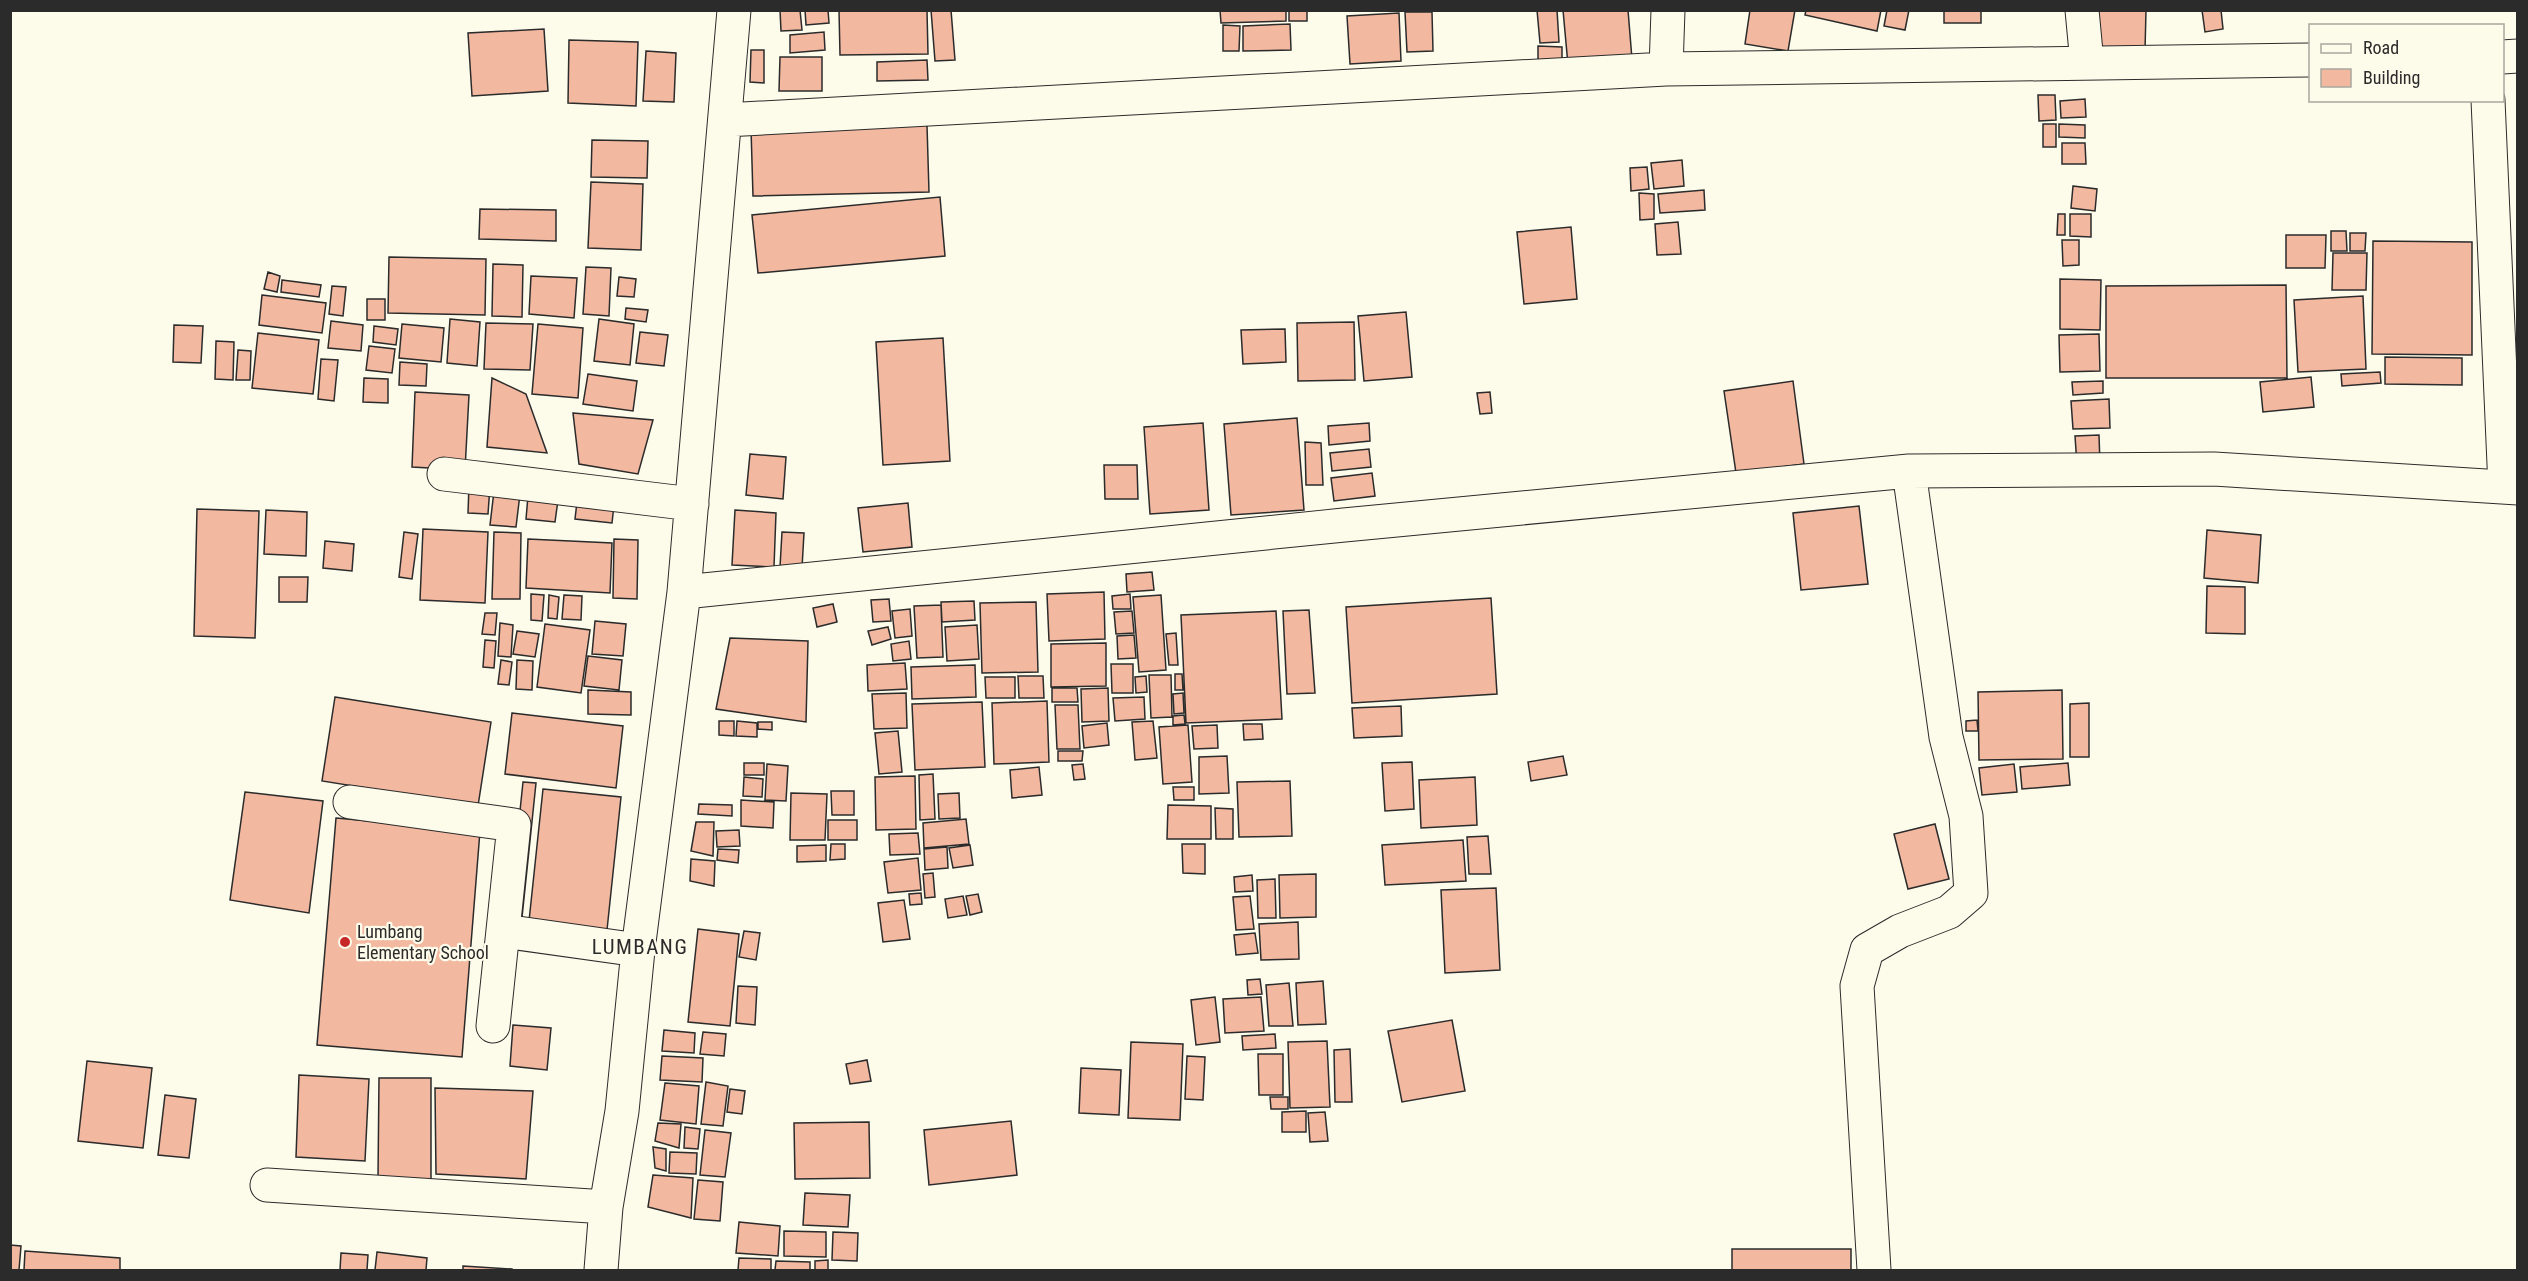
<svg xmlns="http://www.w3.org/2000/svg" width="2528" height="1281" font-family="'Roboto Condensed',sans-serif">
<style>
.building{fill:#f2b8a0;stroke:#2b2b2b;stroke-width:1.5}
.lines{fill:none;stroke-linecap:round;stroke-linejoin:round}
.minor-casing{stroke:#2b2b2b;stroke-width:35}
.minor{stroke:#fdfbea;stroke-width:33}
.poi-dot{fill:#c62828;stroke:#fdfbea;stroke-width:2}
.labels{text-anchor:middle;stroke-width:4.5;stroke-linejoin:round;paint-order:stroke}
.poi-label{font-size:18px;fill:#2b2b2b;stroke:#fdfbea;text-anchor:start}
.quarter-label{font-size:21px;letter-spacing:1.5px;fill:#2b2b2b;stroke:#fdfbea}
</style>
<rect width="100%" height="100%" fill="#fdfbea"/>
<path class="building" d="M780,10H800L802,30L781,31Z
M805,10H828L829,23L806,25Z
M839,10H927L928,54L840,55Z
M931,10H951L955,60L935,61Z
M1220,10H1286V21L1221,23Z
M1289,10H1307V21H1289Z
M1537,10H1557L1559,42L1540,43Z
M1563,10H1628L1632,59L1568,65Z
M1750,10H1795L1788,51L1745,44Z
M1806,10H1881L1877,31L1805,15Z
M1887,10H1909L1905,30L1884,26Z
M1944,10H1981V23H1944Z
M2091,10H2146L2145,51L2090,50Z
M2202,10H2221L2223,29L2205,32Z
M1405,12H1432L1433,51L1407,52Z
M1399,13L1401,61L1350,64L1347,16Z
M1290,24L1291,50L1243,51V26Z
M1223,25L1240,26L1239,51H1223Z
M544,29L548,91L472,96L468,33Z
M824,32L825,50L790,53V35Z
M569,40L638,42L636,106L568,103Z
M1538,46L1562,47V65L1538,64Z
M751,50H764V83L750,82Z
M646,51L676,53L674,102L643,101Z
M780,57H822V91H779Z
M927,60L928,80L877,81V62Z
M2038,95H2055L2056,120L2039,121Z
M2085,99L2086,117L2061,118L2060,101Z
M2043,124H2056V147H2043Z
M2059,124L2085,125V138L2059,137Z
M927,125L929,192L753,196L751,129Z
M592,140L648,141L647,178L591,177Z
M2062,143H2085L2086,164H2062Z
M1682,160L1684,186L1654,189L1651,163Z
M1647,167L1649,189L1631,191L1630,168Z
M591,182L643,184L641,250L588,248Z
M2073,186L2097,189L2095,211L2071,208Z
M1704,190L1705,210L1660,213L1658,194Z
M1639,193L1654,194V219L1640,220Z
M940,197L945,256L758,273L752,215Z
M480,209L556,210V241L479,239Z
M2058,214H2065V235H2057Z
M2070,214H2091V237L2070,236Z
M1678,222L1681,254L1657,255L1655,224Z
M1571,227L1577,299L1524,304L1517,232Z
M2331,231H2346L2347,251H2331Z
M2350,233H2366L2365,251H2350Z
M2286,235H2326L2325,268H2286Z
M2062,240H2079V265L2063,266Z
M2373,241L2472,242V355L2372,354Z
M2333,253H2367L2366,290H2332Z
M389,257L486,259L485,315L388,313Z
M493,264L523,265L522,317L492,316Z
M586,267L611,268L609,316L583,314Z
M268,272L280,276L277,292L264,289Z
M531,276L577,278L574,318L529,314Z
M619,277L636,279L634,297L617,296Z
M2060,279L2101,280L2100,330L2060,329Z
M282,280L321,285L319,297L281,292Z
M2286,285L2287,378H2106V286Z
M332,286L346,287L343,316L329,314Z
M262,295L326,303L322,333L259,325Z
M2363,296L2366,369L2298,372L2294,300Z
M367,299H385V320H367Z
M626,308L648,310L646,322L625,319Z
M1406,312L1412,377L1364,381L1358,316Z
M450,319L480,322L477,366L447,363Z
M599,319L634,324L630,365L594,361Z
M331,321L363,325L361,351L328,348Z
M1354,322L1355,380L1298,381L1297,323Z
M486,323L533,324L530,370L484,369Z
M402,324L444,328L441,362L399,358Z
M538,324L583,328L578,398L532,394Z
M174,325L203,326L201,363L173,362Z
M374,326L398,329L396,345L373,342Z
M1285,329L1286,362L1243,364L1241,330Z
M640,332L668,335L664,366L636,363Z
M258,333L319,340L313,394L252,388Z
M2099,334L2100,371L2060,372L2059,335Z
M943,338L950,461L883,465L876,342Z
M216,341L234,342L233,380L215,379Z
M369,346L395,349L392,373L366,370Z
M238,350L251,351L250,380H236Z
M2385,357L2462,358V385L2385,384Z
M321,359L338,360L334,401L318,399Z
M400,362L427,364L426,386L399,385Z
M2380,372L2381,383L2342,386L2341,374Z
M588,374L637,381L633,411L583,404Z
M2311,377L2314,407L2263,412L2260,382Z
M364,378L388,379V403L363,402Z
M492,378L526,394L547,453L487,447Z
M1793,381L1804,464L1736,473L1724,391Z
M2103,381V393L2073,395L2072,382Z
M415,392L469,395L465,470L412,467Z
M1490,392L1492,413L1480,414L1477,393Z
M2109,399L2110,428L2073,429L2071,401Z
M573,413L653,420L638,474L579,464Z
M1297,418L1304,510L1231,515L1224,424Z
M1203,423L1209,510L1150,514L1144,427Z
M1369,423L1370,441L1329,445L1328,426Z
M2099,435L2100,464L2077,465L2075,436Z
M1305,442L1321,443L1323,485H1306Z
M1369,449L1371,467L1332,471L1330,453Z
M750,454L786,457L783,499L746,495Z
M1104,465H1137L1138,499H1105Z
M1372,473L1375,496L1334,501L1331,478Z
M469,485L490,486L488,514L468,513Z
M494,491L520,494L516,527L490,525Z
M528,496L558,500L555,522L526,519Z
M577,502L614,505L612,523L575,519Z
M908,503L912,547L863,552L858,508Z
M1859,506L1868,584L1801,590L1793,513Z
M197,509L259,511L255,638L194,636Z
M266,510L307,512L306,556L264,554Z
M735,510L776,513L774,567L732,565Z
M423,529L488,532L485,603L420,600Z
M2207,530L2261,535L2258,583L2204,578Z
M404,532L418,534L412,579L399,577Z
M494,532L521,533L520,599H492Z
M782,532L804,533L802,568L780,567Z
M528,539L612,543L610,593L526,588Z
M614,539L638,540L637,599L613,598Z
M325,541L354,544L352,571L323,568Z
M1152,572L1154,590L1127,592L1126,574Z
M279,577H308L307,602H279Z
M2207,586L2245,587V634L2206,633Z
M1104,592L1105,639L1049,641L1047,594Z
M531,594L544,595L542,621L531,620Z
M1130,594L1131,609H1113L1112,596Z
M549,595L559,597L557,619L548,618Z
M564,595L582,596L581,620L562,619Z
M1161,595L1166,670L1139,672L1133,597Z
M1491,598L1497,694L1352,703L1346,607Z
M889,599L891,621L873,622L871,600Z
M974,601L975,620L942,622L941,602Z
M1036,602L1038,672L982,673L980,603Z
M833,604L837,622L817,627L813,608Z
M941,605L943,657L917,658L914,606Z
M910,609L912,636L895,638L892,611Z
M1309,610L1315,693L1287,694L1283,611Z
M1132,611L1134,633L1116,634L1114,612Z
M1276,611L1282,719L1186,723L1181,615Z
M485,613H497L495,635L482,634Z
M595,621L626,624L623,656L592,654Z
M500,623L513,625L511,657L498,656Z
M545,624L590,630L581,693L537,687Z
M977,625L979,659L947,661L945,627Z
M888,627L891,639L872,645L868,631Z
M517,631L539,634L535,657L513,654Z
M1176,633L1178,665H1169L1166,634Z
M1134,635L1136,658L1118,659L1117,636Z
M730,638L808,641L806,722L716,709Z
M485,640L496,641L494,668L483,667Z
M909,641L911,659L893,661L891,644Z
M1106,643V686L1051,687V644Z
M588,656L622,660L619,690L584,686Z
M501,660L512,662L509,685L498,684Z
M517,660L533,661L532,690L516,689Z
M905,663L907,689L868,691L867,665Z
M1111,664H1133V693H1112Z
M975,665L976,697L912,699L911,667Z
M1175,674H1182L1183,690H1175Z
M1149,675H1171L1172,717L1151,718Z
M1018,676H1043L1044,698H1019Z
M1146,676L1147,692L1136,693L1135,677Z
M985,677H1015V698H986Z
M1052,688H1077L1078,702H1052Z
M1108,688L1109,721L1082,722L1081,689Z
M588,690L631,692V715L588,714Z
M2062,690L2063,759L1979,760L1978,692Z
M906,693L907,728L874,729L872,694Z
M1183,693L1184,713L1174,714L1173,694Z
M335,697L491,722L478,806L322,781Z
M1144,697L1145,719L1115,721L1113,698Z
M1047,701L1049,762L994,764L992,703Z
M982,702L985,767L915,770L912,704Z
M2089,703V757H2070V704Z
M1055,705H1078L1080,749H1057Z
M1401,706L1402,736L1354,738L1352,708Z
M512,713L623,726L616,788L505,774Z
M1184,715L1185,724L1173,725V716Z
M1977,720L1978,731H1966V721Z
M719,721H734V736L719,735Z
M737,721L757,723V737L736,736Z
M1153,721L1157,758L1135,760L1132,722Z
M758,722H772V730L758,729Z
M1107,723L1109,745L1084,748L1082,726Z
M1243,724H1262L1263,739L1244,740Z
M1188,725L1192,782L1163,784L1159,727Z
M1217,725L1218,748L1194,749L1192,726Z
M898,731L902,772L879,774L875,733Z
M1058,751H1083L1082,761H1058Z
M1227,756L1229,793L1199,794V757Z
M1563,756L1567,775L1531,781L1528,762Z
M1412,762L1414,809L1385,811L1382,763Z
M744,763H764V775H744Z
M2068,763L2070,785L2022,789L2020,767Z
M767,764L788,766L786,801L765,800Z
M1083,764L1085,779L1074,780L1072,765Z
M2014,764L2017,792L1982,795L1979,768Z
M1039,767L1042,795L1012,798L1010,770Z
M933,774L935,819L920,820L919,775Z
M915,776L916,829L876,830L875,777Z
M744,777L763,779L762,797L743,796Z
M1475,777L1477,825L1421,828L1419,780Z
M1290,781L1292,836L1239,837L1237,782Z
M523,782L536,783L521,927L508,926Z
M1173,787H1194V800H1174Z
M543,789L621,797L607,930L529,921Z
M831,791H854V815H832Z
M245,792L323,801L309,913L230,900Z
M791,793L827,794L825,840H790Z
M959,793L960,818L939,819L938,794Z
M741,800L774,802L773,828L741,826Z
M699,804L732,805V816L698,814Z
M1168,805L1211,806V839H1167Z
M1215,808L1233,809V839H1216Z
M336,818L480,831L462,1057L317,1045Z
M966,819L969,844L924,848L923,823Z
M828,820H857V840H828Z
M696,822H714L713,856L691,851Z
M1935,824L1949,879L1908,889L1894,834Z
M739,830L740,846L717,847L716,831Z
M918,833L920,854L890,855L889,834Z
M1488,836L1491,874H1469L1467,837Z
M1463,840L1466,881L1385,885L1382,845Z
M831,844H845V859L830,860Z
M1182,844H1205V874L1183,873Z
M826,845V861L797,862V846Z
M970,845L973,865L953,868L949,848Z
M947,847L948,868L925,870L924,849Z
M718,849L739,850L738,863L717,860Z
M918,858L921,890L888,893L884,862Z
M691,859L715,861L714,886L690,881Z
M933,873L935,897L925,898L923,874Z
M1316,874V917L1280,918L1279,875Z
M1252,875L1253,891L1235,892L1234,877Z
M1275,879L1276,918H1258L1257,880Z
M1496,888L1500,970L1445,973L1441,890Z
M921,893L922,904L910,905L909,894Z
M978,894L982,912L970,915L966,896Z
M963,896L967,915L948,918L945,899Z
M1250,896L1254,929L1236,930L1233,897Z
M904,900L910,939L883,942L878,903Z
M1298,922L1299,959L1261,960L1259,924Z
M698,929L739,934L730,1026L688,1022Z
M744,931L760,933L756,960L739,957Z
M1255,933L1258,953L1236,955L1234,935Z
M1260,979L1262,994L1248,995L1247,980Z
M1323,981L1326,1024L1298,1025L1296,983Z
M1289,983L1293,1026H1269L1266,985Z
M738,986L757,987L755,1025L736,1023Z
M1215,997L1220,1042L1196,1045L1191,1000Z
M1261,997L1264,1031L1225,1033L1223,999Z
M1452,1020L1465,1091L1402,1102L1388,1031Z
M513,1025L551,1028L547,1070L510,1066Z
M664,1030L695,1033L694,1053L662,1051Z
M703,1032L726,1034L724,1056L700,1054Z
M1275,1034L1276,1048L1243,1050L1242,1036Z
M1327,1041L1330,1107L1290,1108L1288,1042Z
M1131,1042L1183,1044L1180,1120L1128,1118Z
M1350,1049L1352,1102H1335L1334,1050Z
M1258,1054H1283V1095H1259Z
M662,1056L703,1058L702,1082L660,1080Z
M1187,1056L1205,1057L1203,1100L1185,1099Z
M867,1060L871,1081L850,1084L846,1064Z
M87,1061L152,1068L143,1148L78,1141Z
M1081,1068L1121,1070L1119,1115L1079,1113Z
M299,1075L369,1079L365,1161L296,1157Z
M379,1078H431V1180L378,1178Z
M706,1082L728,1086L723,1126L701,1124Z
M665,1083L699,1086L696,1124L660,1120Z
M435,1088L533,1091L526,1179L436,1174Z
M730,1089L745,1091L742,1114L727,1112Z
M165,1095L196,1099L189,1158L158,1155Z
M1270,1097H1288V1109H1271Z
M1306,1111V1132H1282V1112Z
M1325,1112L1328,1141L1310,1142L1308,1113Z
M1011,1121L1017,1175L929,1185L924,1130Z
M869,1122L870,1178L795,1179L794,1123Z
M658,1123L681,1124L679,1148L655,1141Z
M685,1127L700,1129L698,1149L684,1148Z
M705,1130L731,1133L725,1177L700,1175Z
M653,1147L666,1149V1171L655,1168Z
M670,1152L697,1153L696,1174L669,1173Z
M653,1175L693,1178L691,1218L648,1207Z
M698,1180L723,1182L720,1221L694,1219Z
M805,1193L850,1195L848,1227L803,1225Z
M739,1222L780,1226L778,1256L736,1253Z
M784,1231L826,1232V1257L784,1256Z
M833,1232L858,1233L857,1261L832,1260Z
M10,1245L21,1246L19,1270H10Z
M1732,1249H1851V1270H1732Z
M25,1251L120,1258V1270H24Z
M377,1252L427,1258L426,1270H375Z
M341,1253L368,1255L367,1270H340Z
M739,1258L771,1259V1270H738Z
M828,1260V1270H815V1261Z
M776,1261L810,1262V1270H775Z
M463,1266L512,1269V1270H463Z"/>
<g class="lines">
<defs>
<path id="minor" d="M2082,10L2087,63
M2502,57L2518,56
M1666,69L1668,10
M2488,100L2505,487
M725,120L1666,69L2310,60
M444,474L692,504
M684,592L1344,525L1909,471L2214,469L2518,488
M350,802L514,825L493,1026
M503,931L638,950
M267,1185L606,1207
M601,1270L606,1207L622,1111L638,950L684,592L734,10
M1874,1270L1857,986L1867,950L1900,931L1949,912L1971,893L1966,816L1946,737L1909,471"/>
</defs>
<use href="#minor" class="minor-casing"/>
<use href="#minor" class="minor"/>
</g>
<circle class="poi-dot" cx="345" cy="942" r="6"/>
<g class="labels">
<g class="poi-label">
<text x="357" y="938">Lumbang<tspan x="357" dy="21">Elementary School</tspan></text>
</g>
<g class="quarter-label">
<text x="640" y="954">LUMBANG</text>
</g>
</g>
<rect width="2528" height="1281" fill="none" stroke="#2b2b2b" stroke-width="24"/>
<rect x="2309" y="24" width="195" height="78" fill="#fdfbea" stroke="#a9a89e" stroke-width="1.5"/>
<rect x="2321" y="44" width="30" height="9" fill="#fdfbea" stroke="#a9a89e" stroke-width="1.5"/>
<text x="2363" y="54" font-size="18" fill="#2b2b2b">Road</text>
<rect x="2321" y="69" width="30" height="18" fill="#f2b8a0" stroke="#a9a89e" stroke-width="1.5"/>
<text x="2363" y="84" font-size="18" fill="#2b2b2b">Building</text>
</svg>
